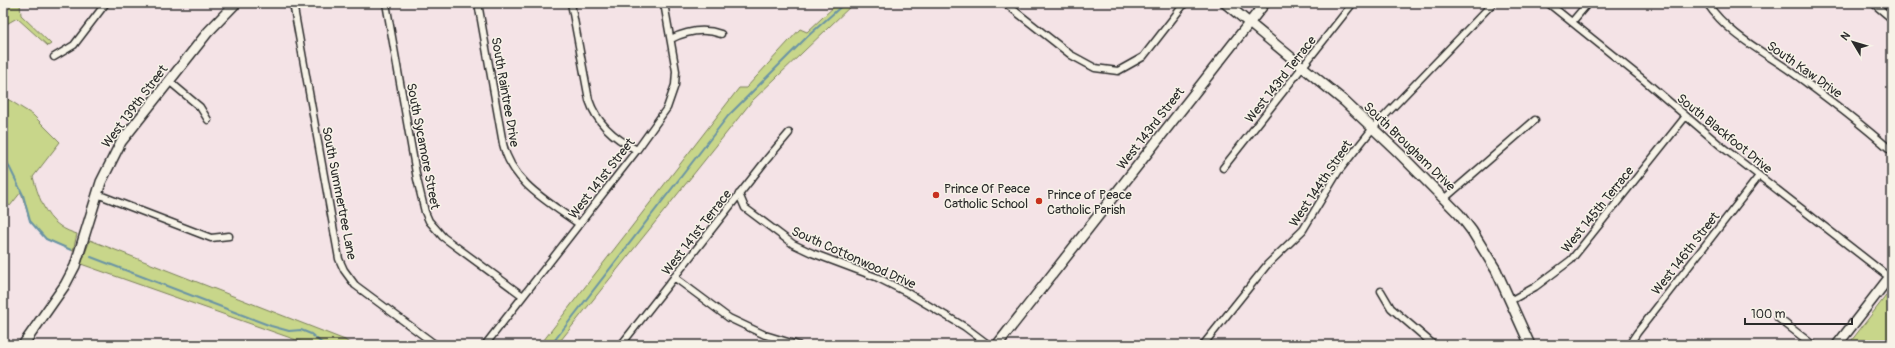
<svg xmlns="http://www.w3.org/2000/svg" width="1895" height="348" font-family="Pangolin,sans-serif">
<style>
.green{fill:#c8d68a;stroke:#7a805a}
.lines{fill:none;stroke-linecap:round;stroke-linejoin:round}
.stream{stroke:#6a94a5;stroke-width:2}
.street-casing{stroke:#2b2b2b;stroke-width:9}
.secondary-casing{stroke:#2b2b2b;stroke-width:12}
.street{stroke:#f7f3e8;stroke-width:6}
.secondary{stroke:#f7f3e8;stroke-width:9}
.poi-dot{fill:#c8321e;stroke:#f7f3e8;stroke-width:1.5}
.labels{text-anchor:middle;stroke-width:3;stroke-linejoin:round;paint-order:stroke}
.street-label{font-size:13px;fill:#2b2b2b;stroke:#f7f3e8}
.poi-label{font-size:13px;fill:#2b2b2b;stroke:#f7f3e8;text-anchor:start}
</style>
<rect width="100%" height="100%" fill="#f4e3e6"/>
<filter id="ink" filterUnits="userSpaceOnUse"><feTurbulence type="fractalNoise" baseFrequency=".025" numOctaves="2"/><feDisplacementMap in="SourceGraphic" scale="8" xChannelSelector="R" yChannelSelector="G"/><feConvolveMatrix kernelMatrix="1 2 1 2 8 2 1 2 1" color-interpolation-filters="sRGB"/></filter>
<g filter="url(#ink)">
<path class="green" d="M3,3H20L21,15L51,44L48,46L17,18L3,26Z
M838,3H854L752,101L557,345H540L739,88H746L800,29L807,32Z
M3,96L33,115L60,142L33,177C38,194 44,216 60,226C65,230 71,232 77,234L73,251L46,239L30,221L21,192L10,206L3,199Z
M90,240L345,340L352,345H306L302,342L81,264Z
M1892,288V345H1848Z"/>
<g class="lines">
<path class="stream" d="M3,154L23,195L30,221L46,239L71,250
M91,257L271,326L289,331L301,330L311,334L324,345
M551,345L728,116L808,36L845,3"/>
<defs>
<path id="street" d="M293,3L339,259L344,270L355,285L436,345
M386,3L417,179L425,212L429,221L443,237L523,296
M478,3L503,144C512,183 549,202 579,224
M571,3L589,100C597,124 615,139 637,150
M1005,3L1071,55L1095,68L1118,71L1143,57L1185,3
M1548,3L1645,81L1721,146L1889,277
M1707,3C1727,33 1760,50 1789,70C1825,96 1859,122 1892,151
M1873,3L1892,19
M1572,22L1588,3
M671,39C687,31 704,28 721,34
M54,57L74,45L106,3
M169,81L200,107L208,120
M1223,168L1353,3
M97,194L211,238L229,236
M739,194L745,208L793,244L812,253L876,277L906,292L965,327L989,345
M1445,198L1535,120
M674,277L729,318L765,335L798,345
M1381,291L1391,308L1434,345
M1510,301L1535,287L1571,260L1686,116
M1778,318L1813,345
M485,345L637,150L667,108L675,85L676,71L664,3
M621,345L767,159L789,133
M1203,345L1267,265L1303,230L1338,172L1373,128L1493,3
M1629,345L1637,333L1759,176"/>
<path id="secondary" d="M1225,3L1344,101L1399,153L1459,214L1472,231L1496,270L1530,345
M23,345L65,285L75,266L101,182L121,142L208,32L236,3
M997,345L1265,3
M1837,345L1892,274"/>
</defs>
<use href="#street" class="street-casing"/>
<use href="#secondary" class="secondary-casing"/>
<use href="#street" class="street"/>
<use href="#secondary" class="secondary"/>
</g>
</g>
<g class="poi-dot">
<circle cx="936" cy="195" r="4"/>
<circle cx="1039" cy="201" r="4"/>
</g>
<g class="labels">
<g class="street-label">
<text transform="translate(1805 69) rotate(35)" y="5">South Kaw Drive</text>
<text transform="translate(1280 79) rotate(-52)" y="5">West 143rd Terrace</text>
<text transform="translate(506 92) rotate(80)" y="5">South Raintree Drive</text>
<text transform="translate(134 106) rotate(-53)" y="5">West 139th Street</text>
<text transform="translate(1150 128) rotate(-52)" y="5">West 143rd Street</text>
<text transform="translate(1725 133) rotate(39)" y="5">South Blackfoot Drive</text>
<text transform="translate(424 146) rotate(79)" y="5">South Sycamore Street</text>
<text transform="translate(1410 146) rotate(44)" y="5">South Brougham Drive</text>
<text transform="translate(601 178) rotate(-52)" y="5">West 141st Street</text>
<text transform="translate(1320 183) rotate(-56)" y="5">West 144th Street</text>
<text transform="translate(340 193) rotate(79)" y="5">South Summertree Lane</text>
<text transform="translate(1597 209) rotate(-51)" y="5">West 145th Terrace</text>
<text transform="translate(696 232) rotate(-52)" y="5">West 141st Terrace</text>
<text transform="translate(1685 253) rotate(-52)" y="5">West 146th Street</text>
<text transform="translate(854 257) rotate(24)" y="5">South Cottonwood Drive</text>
</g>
<g class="poi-label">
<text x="944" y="193">Prince Of Peace<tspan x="944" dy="15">Catholic School</tspan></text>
<text x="1047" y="199">Prince of Peace<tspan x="1047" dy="15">Catholic Parish</tspan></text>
</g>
</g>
<rect width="1895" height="348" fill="none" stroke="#f7f3e8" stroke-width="16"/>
<rect x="8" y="8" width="1879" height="332" fill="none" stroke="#2b2b2b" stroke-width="1.5" filter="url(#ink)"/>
<g transform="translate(1853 42) rotate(308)" stroke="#f7f3e8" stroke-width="3" paint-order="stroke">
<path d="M0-3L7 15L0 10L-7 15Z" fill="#2b2b2b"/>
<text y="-6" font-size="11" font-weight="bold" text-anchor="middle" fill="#2b2b2b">N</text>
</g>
<path d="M1745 318v6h107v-6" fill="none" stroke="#2b2b2b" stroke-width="2"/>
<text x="1751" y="318" font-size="12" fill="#2b2b2b" stroke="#f7f3e8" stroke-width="3" paint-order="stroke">100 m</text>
</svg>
